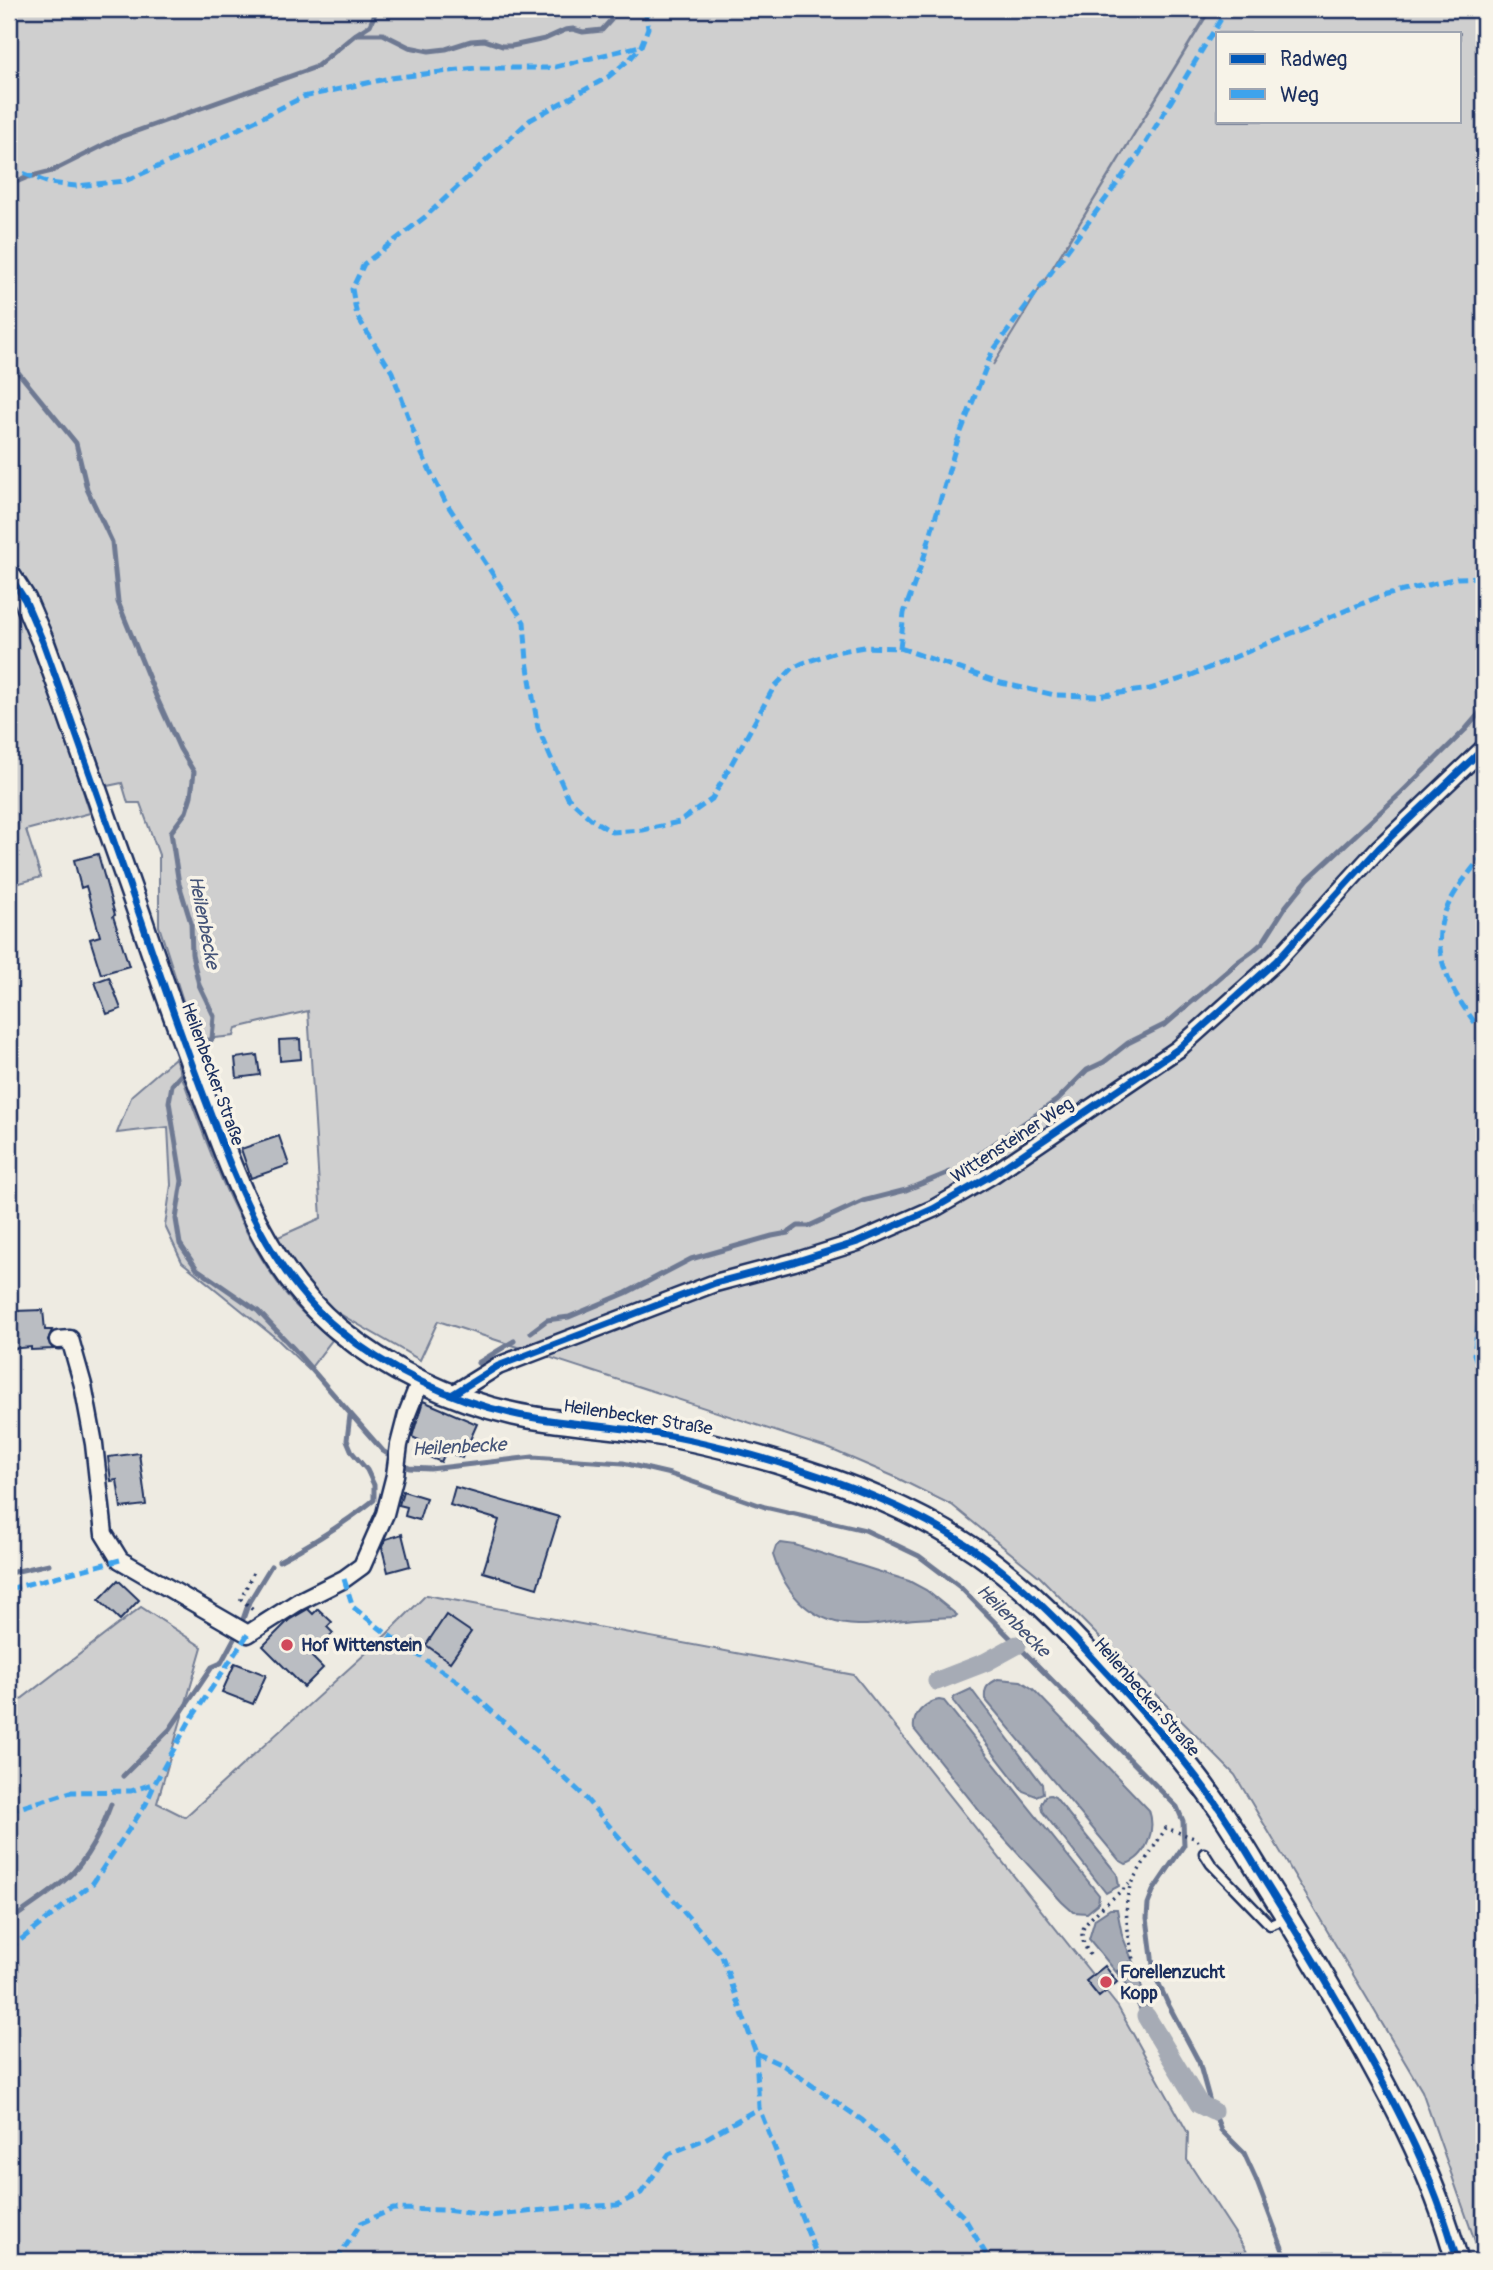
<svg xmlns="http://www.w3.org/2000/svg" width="1493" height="2270" font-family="Pangolin,sans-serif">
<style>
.green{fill:#cfcfcf;stroke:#757f96;stroke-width:2;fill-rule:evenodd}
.water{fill:#a6abb5;stroke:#6e7992;stroke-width:2}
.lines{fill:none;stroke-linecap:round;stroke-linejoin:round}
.stream{stroke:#6e7992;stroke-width:5}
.canal{stroke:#a6abb5;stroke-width:19}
.building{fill:#babdc2;stroke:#1b2f5e;stroke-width:2}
.lane-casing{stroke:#1b2f5e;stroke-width:13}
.street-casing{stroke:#1b2f5e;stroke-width:21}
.secondary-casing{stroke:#1b2f5e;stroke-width:26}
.path{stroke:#1b2f5e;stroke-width:3.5;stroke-dasharray:2 5;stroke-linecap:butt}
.lane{stroke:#f7f3e8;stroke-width:8}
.street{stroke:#f7f3e8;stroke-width:16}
.secondary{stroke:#f7f3e8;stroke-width:21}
.quiet{stroke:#3da3ed;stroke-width:5;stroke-dasharray:10 5;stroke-linecap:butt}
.cycleway-casing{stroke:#f7f3e8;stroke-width:11}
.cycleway{stroke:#0057b8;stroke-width:7}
.poi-dot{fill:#d1495b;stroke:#f7f3e8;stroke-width:2.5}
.labels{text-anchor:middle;stroke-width:7;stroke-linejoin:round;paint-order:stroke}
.street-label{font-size:18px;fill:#1b2f5e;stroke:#f7f3e8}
.poi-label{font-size:18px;font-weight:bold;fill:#1b2f5e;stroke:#f7f3e8;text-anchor:start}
.water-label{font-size:19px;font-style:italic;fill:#455478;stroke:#f7f3e8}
</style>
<rect width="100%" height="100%" fill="#eeebe2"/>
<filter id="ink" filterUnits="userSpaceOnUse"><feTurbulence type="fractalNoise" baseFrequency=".0143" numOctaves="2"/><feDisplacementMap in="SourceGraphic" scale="14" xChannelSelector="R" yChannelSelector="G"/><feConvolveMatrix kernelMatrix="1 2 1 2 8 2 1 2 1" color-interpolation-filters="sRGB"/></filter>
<g filter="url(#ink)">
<path class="green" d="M9,9H1210L993,365L1211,9H1484V2261H1482L1422,2091L1235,1775L1040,1577L952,1505L893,1476L830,1449L438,1321L420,1360L333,1310L300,1276L276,1238L321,1218L308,1011L236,1028L234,1036L205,1039L204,1036L195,1038L159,926V855L140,803H128L122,783L107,786L48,628L9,553ZM1218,33H1460V121H1218Z
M9,591L37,647L90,813L26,830L41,877L9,886Z
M175,1058C206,1140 234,1229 290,1299C302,1314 318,1327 332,1340L309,1370L277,1339L182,1262L165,1226L171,1185L168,1127L117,1133L132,1095Z
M426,1595L854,1675L1118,2007L1188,2133L1187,2160L1253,2261H9V1685L20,1700L141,1607L202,1647L157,1803L185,1817L387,1634Z"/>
<path class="water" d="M781,1543L795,1545L909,1581L926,1590L957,1615L955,1617C939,1618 922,1618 906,1620C890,1621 874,1626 858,1625C813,1624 786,1596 773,1555L776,1546Z
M998,1679L1021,1681L1033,1689L1149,1810C1156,1830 1147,1857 1126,1864L1119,1860L985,1699C984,1687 988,1684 998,1679Z
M971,1689L1042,1784L1043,1793L1036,1796L1023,1791L953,1701L954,1697Z
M939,1700L944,1701L1099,1895L1098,1904L1087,1913L1073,1912L1062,1902L981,1813L914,1729C912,1715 925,1702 939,1700Z
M1050,1795L1055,1797L1117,1874L1119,1886L1106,1893L1042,1811L1041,1804L1045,1796Z
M1110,1909H1117L1122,1935L1139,1977L1149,2014L1143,2018L1131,1990L1089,1939L1095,1919Z"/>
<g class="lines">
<path class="stream" d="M356,34L370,25L377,9
M9,185L28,177L52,171L120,137L316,67L356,34H383L409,47L429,51L446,49L471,41L484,40L502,46H512L545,39L565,30L573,29L583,32L602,30L611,20
M9,361L76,443L87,489L112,542L118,602L156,696L180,749L194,772L191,796L186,812L171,832L179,884L191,923L192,954L199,985L214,1016L212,1039L197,1057
M188,1067L172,1085L169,1102L182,1181L176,1219L180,1244L197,1269L258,1311L293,1348L383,1451L409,1468L430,1469L533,1457L623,1463L670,1474L765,1507L865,1530L919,1556L960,1587L1177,1807L1183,1821L1184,1845L1153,1891L1148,1904L1147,1918L1154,1973L1168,2004L1199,2062L1210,2102L1221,2130L1244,2153L1256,2179L1287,2261
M971,1160L1057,1100L1087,1070L1104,1062L1128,1043L1166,1024L1239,961L1253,951L1263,942L1286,906L1308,879L1401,793L1465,730L1484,708
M531,1332L547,1320L569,1317L626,1293L691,1259L772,1236L788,1233L798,1226H809L863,1201L906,1190L950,1172
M478,1363L514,1341
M279,1561C313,1543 344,1524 374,1500V1485L367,1470L352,1452L347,1440L350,1415
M9,1573L49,1564
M242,1622L249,1602L271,1566
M123,1776L170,1729L212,1667L221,1663L236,1635
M9,1922C27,1907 49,1895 66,1879C88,1860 101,1831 111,1804"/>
<path class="canal" d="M937,1681L986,1662L1017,1645
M1146,2016L1199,2104L1213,2111"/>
</g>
<path class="building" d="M98,854L115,915L113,916L129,966L101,974L90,939L100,936L86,886L81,888L74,860Z
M109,977L121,1009L107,1014L95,982Z
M300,1039L301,1059L280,1061L279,1040Z
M257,1055L260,1075L237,1078L235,1058Z
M279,1136L289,1165L251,1178L241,1149Z
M43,1310L45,1330H52L48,1340L53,1349L31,1350V1347L9,1349V1333L16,1332L14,1311Z
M423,1401L477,1424L462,1458L446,1451L441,1462L415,1451L419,1440L412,1437Z
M139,1453L146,1505L121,1508L117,1480L111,1481L108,1457Z
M455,1487L559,1517L537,1588L483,1572L499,1520L450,1505Z
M403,1491L426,1498L419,1520L405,1516L407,1507L399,1505Z
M402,1534L410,1566L388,1572L382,1548L386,1539Z
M118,1580L139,1600L120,1620L99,1600Z
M308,1609L313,1614L318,1609L332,1622L327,1627L333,1633L310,1655L323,1668L304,1687L263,1646L289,1620Z
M446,1615L471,1632L450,1662L426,1645Z
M235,1663L266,1675L253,1704L222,1692Z
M1105,1966L1117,1982L1099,1997L1086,1981Z"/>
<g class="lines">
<defs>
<path id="lane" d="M1204,1853L1211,1864L1270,1925L1285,1919"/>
<path id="street" d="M58,1340L70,1339L83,1385L94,1444L104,1534L120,1560L248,1634L298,1602L344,1579L362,1566L385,1514L395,1475L399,1445L407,1414L420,1381
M453,1394L498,1366L634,1314L715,1283L794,1262L858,1242L933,1209L992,1175L1178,1049L1276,961L1379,848L1484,748"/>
<path id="secondary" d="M9,575L25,600L43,642C76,733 108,824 140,916C162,981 185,1047 210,1112C239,1190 271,1274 338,1329C387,1370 451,1400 514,1414C559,1424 606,1425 652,1433C693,1439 735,1450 776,1462C846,1483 915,1509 976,1551C1023,1584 1064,1626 1103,1669C1145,1714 1186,1760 1221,1811C1236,1833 1250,1857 1264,1880C1291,1923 1317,1965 1342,2009C1387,2088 1434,2172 1457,2261"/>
</defs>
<use href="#lane" class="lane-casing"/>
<use href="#street" class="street-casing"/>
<use href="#secondary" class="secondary-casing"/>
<path class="path" d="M253,1573L241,1599L254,1611
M1090,1955C1086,1949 1082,1941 1082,1933C1082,1921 1119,1894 1129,1884
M1112,1976L1133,1960C1129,1934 1120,1902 1134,1878L1166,1828L1197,1839L1198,1842"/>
<use href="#lane" class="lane"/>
<use href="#street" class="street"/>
<use href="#secondary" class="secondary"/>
<path class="quiet" d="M645,9L648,28L641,46L630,59L608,77L530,120L425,217L364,264L352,289L357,316L392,372L421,452L445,501L524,622L527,661L538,728L568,798L591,819L612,832L643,830L679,822L712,799L774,687L793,668L803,663L836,652L864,647L900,648L1001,683L1055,695L1097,696L1150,689L1187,677L1378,597L1457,578L1484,577
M9,171H17L49,183L76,186L125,181L192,152L303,97L390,78L476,68H551L640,46
M900,648L904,613L925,554L957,442L992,352L1139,154L1227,9
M1484,854C1470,872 1454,890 1445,912C1427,956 1457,1001 1484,1034
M1484,1293L1482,1298L1474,1354L1484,1380
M344,1579L353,1607L387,1634L463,1685L580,1792L722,1956L756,2053L759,2108L819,2261
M9,1589L120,1560
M9,1699L18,1711L9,1718
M9,1811L71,1792L131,1791L155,1783
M9,1949L93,1883L146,1804L155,1783L189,1722L248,1634
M756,2053L784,2066L862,2120L964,2217L990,2261
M336,2261L361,2223L393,2209L446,2210L490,2216L562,2208L617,2205L641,2193L669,2154L705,2139L759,2108"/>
<defs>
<path id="cycleway" d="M9,575L25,600L43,642C76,733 108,824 140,916C162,981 185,1047 210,1112C239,1190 271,1274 338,1329C387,1370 451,1400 514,1414C559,1424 606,1425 652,1433C693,1439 735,1450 776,1462C846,1483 915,1509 976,1551C1023,1584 1064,1626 1103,1669C1145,1714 1186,1760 1221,1811C1236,1833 1250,1857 1264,1880C1291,1923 1317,1965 1342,2009C1387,2088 1434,2172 1457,2261
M453,1394L498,1366L634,1314L715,1283L794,1262L858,1242L933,1209L992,1175L1178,1049L1276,961L1379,848L1484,748"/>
</defs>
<use href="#cycleway" class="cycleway-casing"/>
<use href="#cycleway" class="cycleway"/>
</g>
</g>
<g class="poi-dot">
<circle cx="287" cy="1645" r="7"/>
<circle cx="1106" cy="1982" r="7"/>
</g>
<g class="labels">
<g class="street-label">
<text transform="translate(213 1074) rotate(70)" y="6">Heilenbecker Straße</text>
<text transform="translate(1012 1140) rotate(-33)" y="6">Wittensteiner Weg</text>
<text transform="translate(638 1417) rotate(9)" y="6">Heilenbecker Straße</text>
<text transform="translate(1147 1697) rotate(49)" y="6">Heilenbecker Straße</text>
</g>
<g class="poi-label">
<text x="301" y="1651">Hof Wittenstein</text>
<text x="1120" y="1978">Forellenzucht<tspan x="1120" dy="21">Kopp</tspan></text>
</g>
<g class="water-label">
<text transform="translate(205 922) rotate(79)" y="7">Heilenbecke</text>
<text transform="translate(459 1446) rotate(-3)" y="7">Heilenbecke</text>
<text transform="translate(1014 1620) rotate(45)" y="7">Heilenbecke</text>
</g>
</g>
<rect width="1493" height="2270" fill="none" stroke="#f7f3e8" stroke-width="35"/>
<rect x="18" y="18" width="1458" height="2235" fill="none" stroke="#1b2f5e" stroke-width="2.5" filter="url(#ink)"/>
<rect x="1216" y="32" width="245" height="91" fill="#f7f3e8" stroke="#9fa5b1" stroke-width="2"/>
<rect x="1230" y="54" width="35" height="10" fill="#0057b8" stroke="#9fa5b1" stroke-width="2"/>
<text x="1280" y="66" font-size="21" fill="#1b2f5e">Radweg</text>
<rect x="1230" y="89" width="35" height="10" fill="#3da3ed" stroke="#9fa5b1" stroke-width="2"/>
<text x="1280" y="102" font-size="21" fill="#1b2f5e">Weg</text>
</svg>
